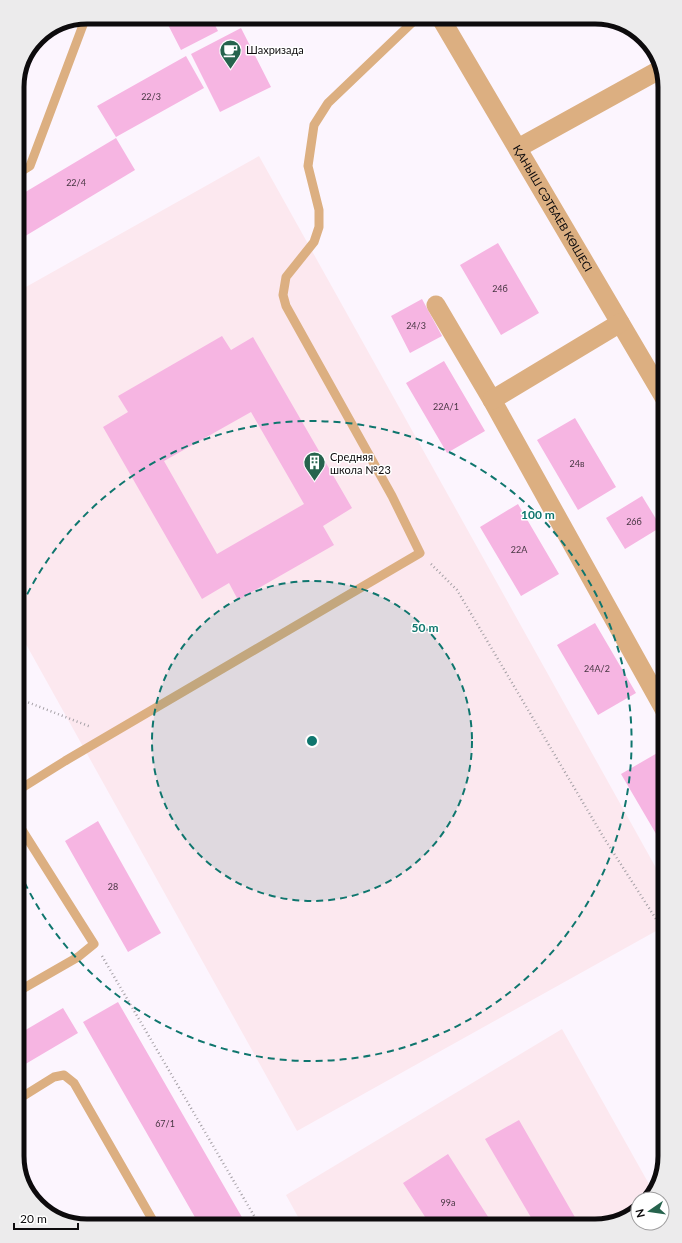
<svg xmlns="http://www.w3.org/2000/svg" width="682" height="1243" font-family="Lato,sans-serif">
<style>
.education{fill:#fce8ef}
.building{fill:#f6b5e2;fill-rule:evenodd}
.lines{fill:none;stroke-linecap:round;stroke-linejoin:round}
.path{stroke:#a5a0a6;stroke-width:2.5;stroke-dasharray:1 3;stroke-linecap:butt}
.lane{stroke:#dcaf81;stroke-width:9}
.street{stroke:#dcaf81;stroke-width:19}
.ring{fill:none;stroke:#0f766e;stroke-width:2;stroke-dasharray:7 5}
.labels{text-anchor:middle;stroke-width:3;stroke-linejoin:round;paint-order:stroke}
.number-label{font-size:9px;fill:#473642}
.poi-label{font-size:11px;fill:#0d0b0d;stroke:#fff;text-anchor:start}
.street-label{font-size:11px;fill:#0d0b0d;stroke:#fff}
.rim{fill:none;stroke:#0d0b0d;stroke-width:5}
.centre{fill:#0f766e;stroke:#fff;stroke-width:2}
.ring-label{font-size:12px;text-anchor:middle;font-weight:bold;fill:#0f766e;stroke:#fff;stroke-width:3;stroke-linejoin:round;paint-order:stroke}
</style>
<rect width="100%" height="100%" fill="#fcf5fe"/>
<path class="education" d="M259,156L665,884V926L297,1131L17,628V292Z
M562,1029L654,1193L648,1199H638V1207L622,1221L595,1226H303L286,1195Z"/>
<path class="building" d="M164,17H211L218,31L181,50Z
M241,28L271,87L220,112L191,54Z
M186,56L204,88L116,137L97,106Z
M116,138L135,170L17,241V197Z
M498,243L539,313L501,335L460,265Z
M422,299L442,336L410,353L391,316Z
M222,336L231,350L253,337L352,508L323,526L334,545L238,600L229,583L202,599L103,427L128,412L118,396ZM251,412L304,504L217,554L164,461Z
M444,361L485,431L447,453L406,383Z
M575,418L616,487L578,510L537,440Z
M642,496L661,527L625,549L606,518Z
M518,504L559,574L521,596L480,527Z
M595,623L636,693L598,715L557,645Z
M659,752L665,762V842L662,844L621,774Z
M98,821L161,933L128,952L65,841Z
M118,1002L247,1226H200L83,1022Z
M63,1008L78,1033L17,1069V1035Z
M519,1120L580,1226H536L485,1139Z
M448,1154L492,1223L488,1226H431L403,1183Z"/>
<g class="lines">
<path class="path" d="M431,564L457,590L604,838L665,933
M17,698L91,727
M17,756L24,770
M102,956L260,1226"/>
<path class="lane" d="M17,174L30,166L86,17
M17,791L65,761L420,553L392,496L286,306L283,295L286,277L314,242L319,227V210L308,166L314,125L328,103L418,17
M17,992L78,957L94,944L17,822
M17,1100L54,1077L64,1075L74,1083L156,1226"/>
<g class="street">
<path id="s1" d="M440,17L665,399"/>
<path d="M518,148L661,69"/>
<path d="M436,305L492,400L665,711"/>
<path d="M492,400L620,323"/>
</g>
</g>
<circle cx="312" cy="741" r="160" fill="#0f766e" fill-opacity=".12"/>
<g class="ring">
<circle cx="312" cy="741" r="160"/>
<path d="M17 616A320 320 0 1 1 17 866"/>
</g>
<defs>
<symbol id="cafe-pin" viewBox="-11 -11 22 30"><path d="M0 17L-7.5 6A9.5 9.5 0 1 1 7.5 6Z" fill="#26634d" stroke="#fff"/><path d="M-5.5-4.5H6V0H3Q3 3.5 0 3.5H-2.5Q-5.5 3.5-5.5 0ZM3-3.2v2h1.7v-2ZM-6 4.5H4V6H-6Z" fill="#fff"/></symbol>
<symbol id="building-pin" viewBox="-11 -11 22 30"><path d="M0 17L-7.5 6A9.5 9.5 0 1 1 7.5 6Z" fill="#26634d" stroke="#fff"/><path d="M-4-6H4V6H1V3H-1V6H-4ZM-2.5-4.3h1.7v1.8h-1.7ZM.8-4.3h1.7v1.8H.8ZM-2.5-1h1.7V.8h-1.7ZM.8-1h1.7V.8H.8Z" fill="#fff"/></symbol>
</defs>
<g fill-rule="evenodd">
<use href="#cafe-pin" x="218" y="38" width="25" height="34"/>
<use href="#building-pin" x="302" y="450" width="25" height="34"/>
</g>
<g class="labels">
<g class="number-label">
<text x="151" y="100">22/3</text>
<text x="76" y="186">22/4</text>
<text x="500" y="292">24б</text>
<text x="416" y="329">24/3</text>
<text x="446" y="410">22А/1</text>
<text x="577" y="467">24в</text>
<text x="634" y="525">26б</text>
<text x="519" y="553">22А</text>
<text x="597" y="672">24А/2</text>
<text x="113" y="890">28</text>
<text x="165" y="1127">67/1</text>
<text x="448" y="1206">99а</text>
</g>
<g class="poi-label">
<text x="246" y="54">Шахризада</text>
<text x="330" y="461">Средняя<tspan x="330" dy="13">школа №23</tspan></text>
</g>
<g class="street-label">
<text dy="4" stroke="none"><textPath href="#s1" startOffset="222">ҚАНЫШ СӘТБАЕВ КӨШЕСІ</textPath></text>
</g>
</g>
<path d="M0 0H682V1243H0ZM87 24H595A63 63 0 0 1 658 87V1156A63 63 0 0 1 595 1219H87A63 63 0 0 1 24 1156V87A63 63 0 0 1 87 24Z" fill="#ecebec" fill-rule="evenodd"/>
<path class="rim" d="M87 24H595A63 63 0 0 1 658 87V1156A63 63 0 0 1 595 1219H87A63 63 0 0 1 24 1156V87A63 63 0 0 1 87 24Z"/>
<circle cx="312" cy="741" r="6" class="centre"/>
<g class="ring-label">
<text x="538" y="519">100 m</text>
<text x="425" y="632">50 m</text>
</g>
<g transform="translate(650 1211) rotate(257)"><circle r="19" fill="#ffffff" stroke="#9e9d9e"/>
<path d="M0-3L7 15L0 10L-7 15Z" fill="#26634d"/>
<text y="-6" font-size="11" font-weight="bold" text-anchor="middle" fill="#0d0b0d">N</text>
</g>
<path d="M14 1223v6h64v-6" fill="none" stroke="#0d0b0d" stroke-width="2"/>
<text x="20" y="1223" font-size="12" fill="#0d0b0d" stroke="#ffffff" stroke-width="3" paint-order="stroke">20 m</text>
</svg>
